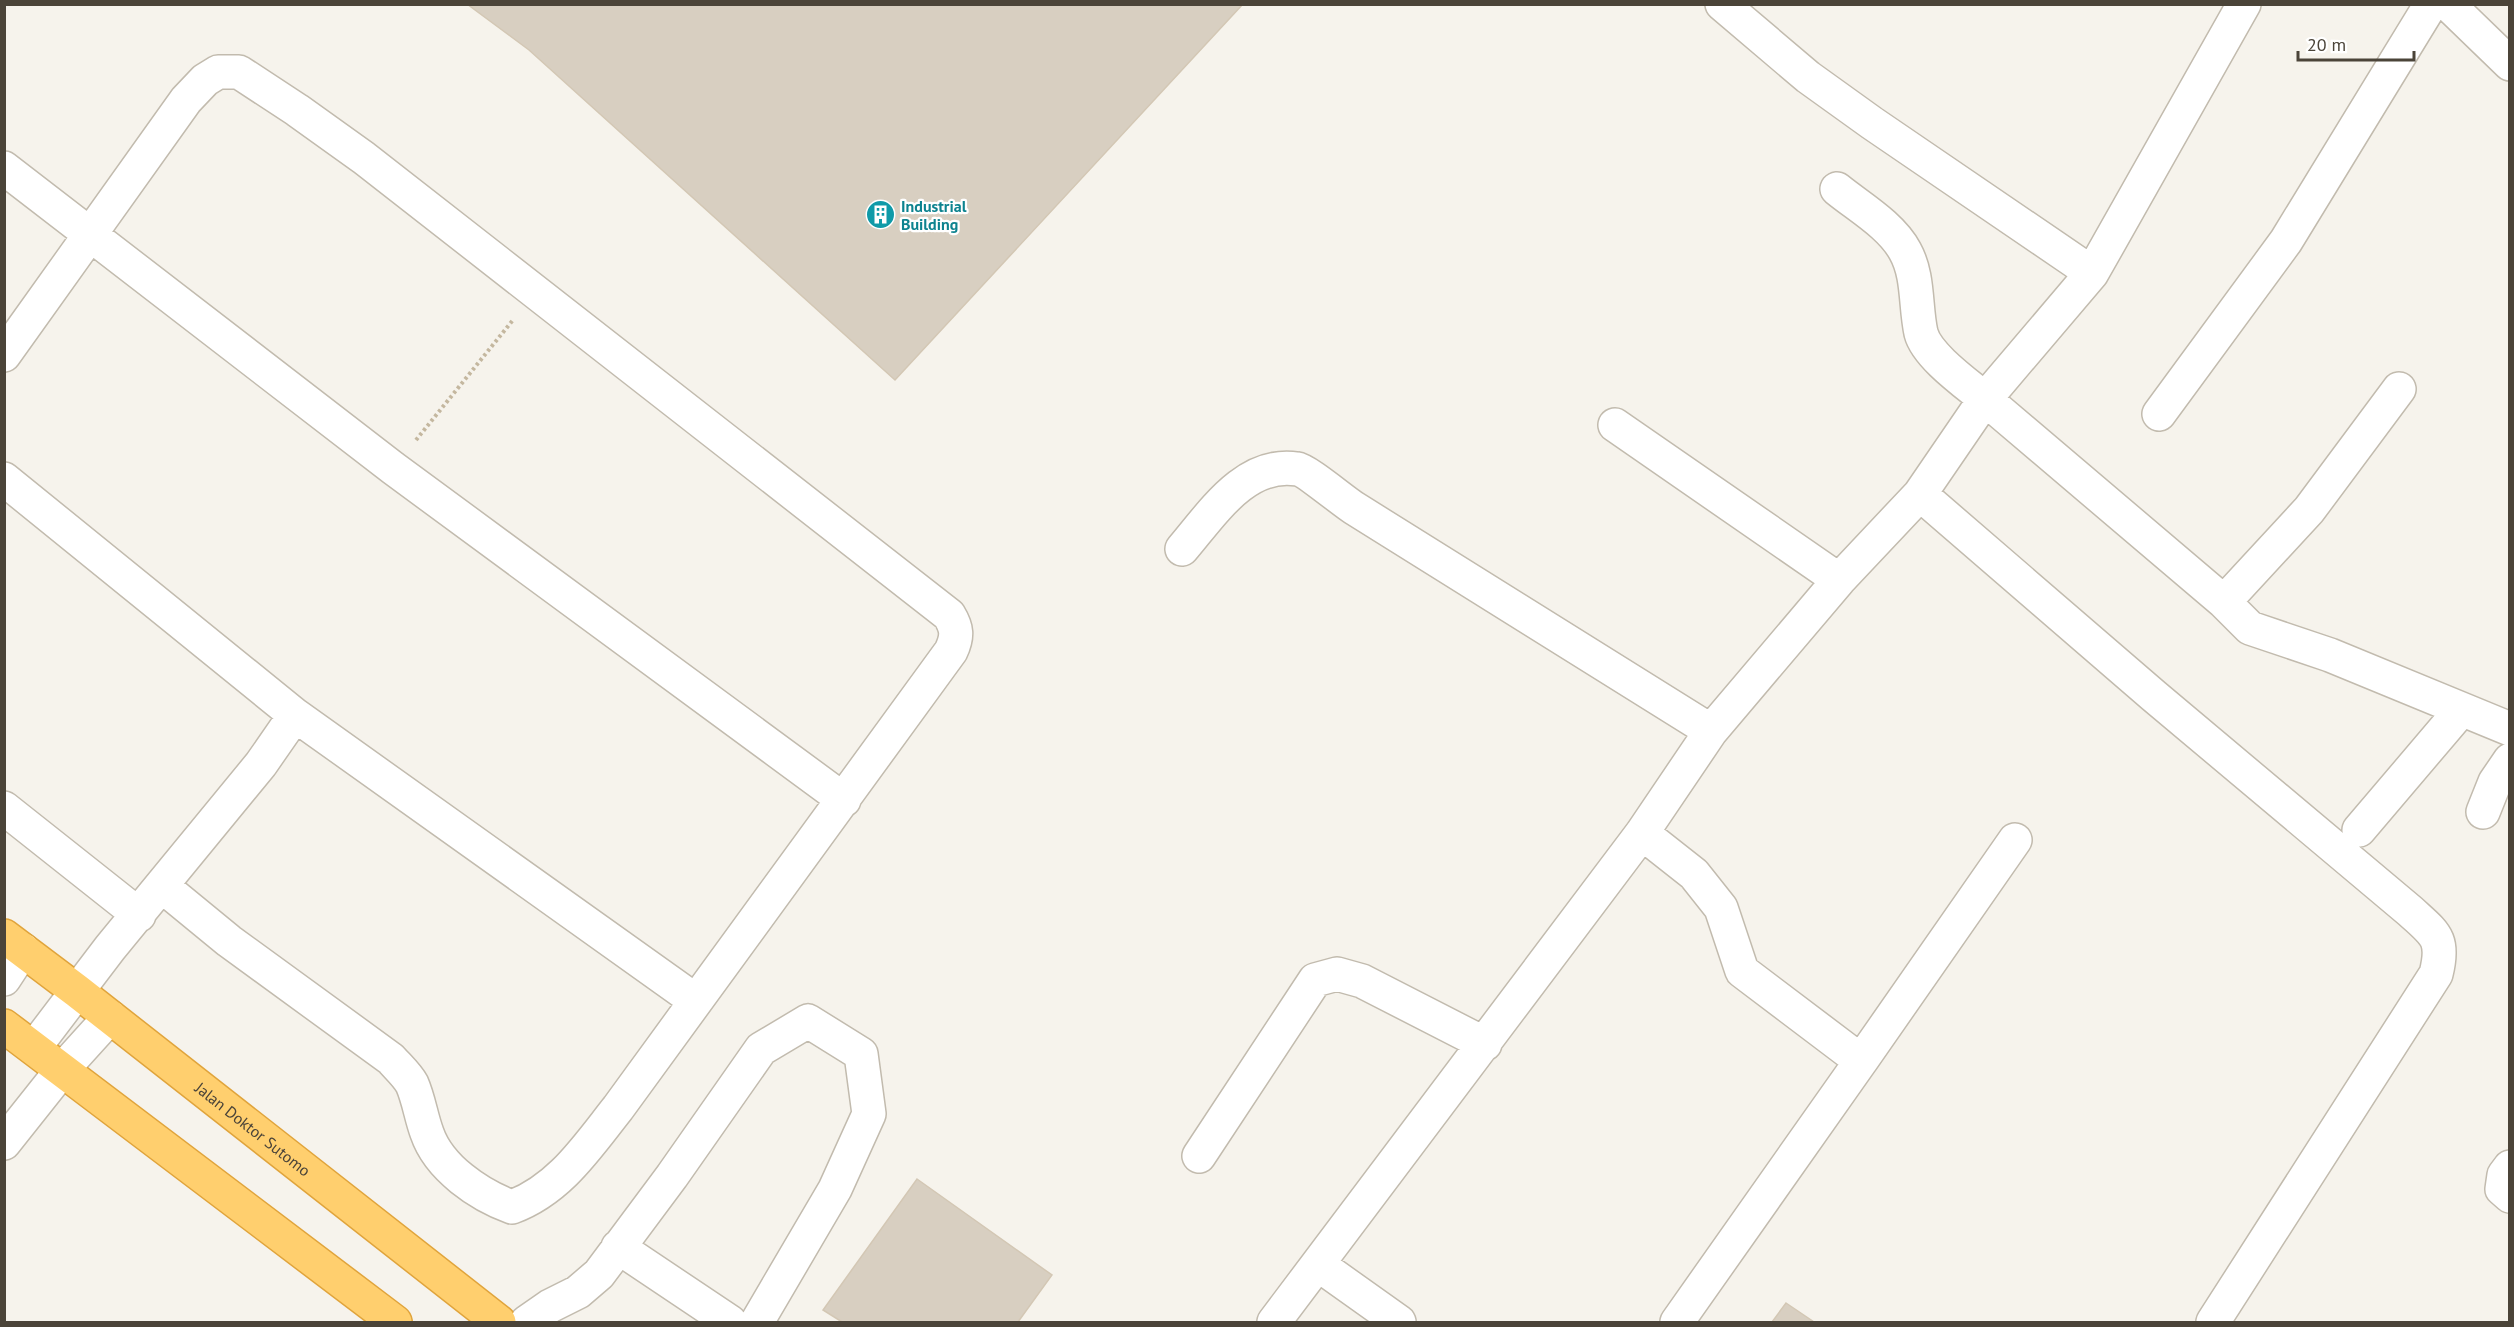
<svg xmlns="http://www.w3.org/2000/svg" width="2514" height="1327" font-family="'PT Sans',sans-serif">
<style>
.building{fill:#d8cfc1;stroke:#d3c7b4;stroke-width:1.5}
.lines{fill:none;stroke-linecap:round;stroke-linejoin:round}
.minor-casing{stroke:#c2bbae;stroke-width:36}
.highway-casing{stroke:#e0a43c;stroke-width:36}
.path{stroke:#c4b79f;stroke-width:4;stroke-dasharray:3 3;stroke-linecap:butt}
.minor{stroke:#fff;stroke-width:33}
.highway{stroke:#ffcf6e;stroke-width:33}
.labels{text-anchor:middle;stroke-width:4.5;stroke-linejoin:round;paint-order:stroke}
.culture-label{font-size:16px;font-weight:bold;fill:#0d838f;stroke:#fff;text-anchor:start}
.street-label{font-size:16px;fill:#4b4439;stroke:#fff}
</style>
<rect width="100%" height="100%" fill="#f6f3ec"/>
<path class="building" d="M467,4H1243L895,380L529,50Z
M917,1179L1052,1275L1018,1322H842L823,1310Z
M1786,1303L1814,1322H1772Z"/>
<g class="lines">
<defs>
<path id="minor" d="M1722,4L1808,77L1872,123L2092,273
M2448,4L2510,64
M4,168L393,468L844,800
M1837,189C1859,207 1891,225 1905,251C1919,276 1915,306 1921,333C1927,356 1967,384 1985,399L2224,602L2250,628L2330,655L2510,729
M4,355L186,100L205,80L218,72H239L297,110L364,158L949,615C957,628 958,636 951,651L618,1108C587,1147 560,1189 512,1207C479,1195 439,1168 427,1133C421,1117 419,1100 412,1084C407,1075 398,1067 391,1059L229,941L162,886
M2159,414L2286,241L2431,4
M1615,425L1839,580
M4,479L295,715L261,764L110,948L34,1048
M1920,494L2154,696L2410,911C2435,934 2445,938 2436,974L2213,1322
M1182,549C1212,514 1245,461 1297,469C1306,470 1343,501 1354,508L1711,731
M2224,602L2309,510L2399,389
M295,715L696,1001
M4,808L139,915
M2483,812L2495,782L2510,760
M2359,830L2461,710
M1642,833L1694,874L1721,908L1742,971L1861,1061L2015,840
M4,979L23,950
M4,1143L62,1070L110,1017
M1199,1156L1315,980L1337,974L1362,981L1485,1044
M2510,1167L2504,1175L2502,1189L2510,1196
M618,1247L730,1322
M1319,1265L1399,1322
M527,1322L550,1306L578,1292L599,1274L672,1176L761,1049L808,1021L861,1054L869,1114L835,1189L757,1322
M1274,1322L1642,833L1711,731L1839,580L1920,494L1985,399L2092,273L2244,4
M1677,1322L1861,1061"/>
<g id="highway">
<path id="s1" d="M4,936L77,991L499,1322"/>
<path d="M4,1026L395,1322"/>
</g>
</defs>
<use href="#minor" class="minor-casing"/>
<use href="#highway" class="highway-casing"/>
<path class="path" d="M416,440L513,320"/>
<use href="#minor" class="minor"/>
<use href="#highway" class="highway"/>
</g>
<defs>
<symbol id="building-disc" viewBox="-11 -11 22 22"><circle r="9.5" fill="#0f9aa8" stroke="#fff"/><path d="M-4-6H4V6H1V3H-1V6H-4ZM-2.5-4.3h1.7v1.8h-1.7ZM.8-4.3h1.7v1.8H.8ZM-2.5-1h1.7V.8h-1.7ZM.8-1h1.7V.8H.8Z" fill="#fff"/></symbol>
</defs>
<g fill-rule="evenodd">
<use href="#building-disc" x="864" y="198" width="33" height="33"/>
</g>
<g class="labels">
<g class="culture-label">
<text x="901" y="212">Industrial<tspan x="901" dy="18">Building</tspan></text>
</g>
<g class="street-label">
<text dy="6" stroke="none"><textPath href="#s1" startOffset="315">Jalan Doktor Sutomo</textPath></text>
</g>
</g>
<rect width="2514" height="1327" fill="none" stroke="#4b4439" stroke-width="12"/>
<path d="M2298 51v9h116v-9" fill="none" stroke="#4b4439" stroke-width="3"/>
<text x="2307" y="51" font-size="18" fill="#4b4439" stroke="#ffffff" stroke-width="4.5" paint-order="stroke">20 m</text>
</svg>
